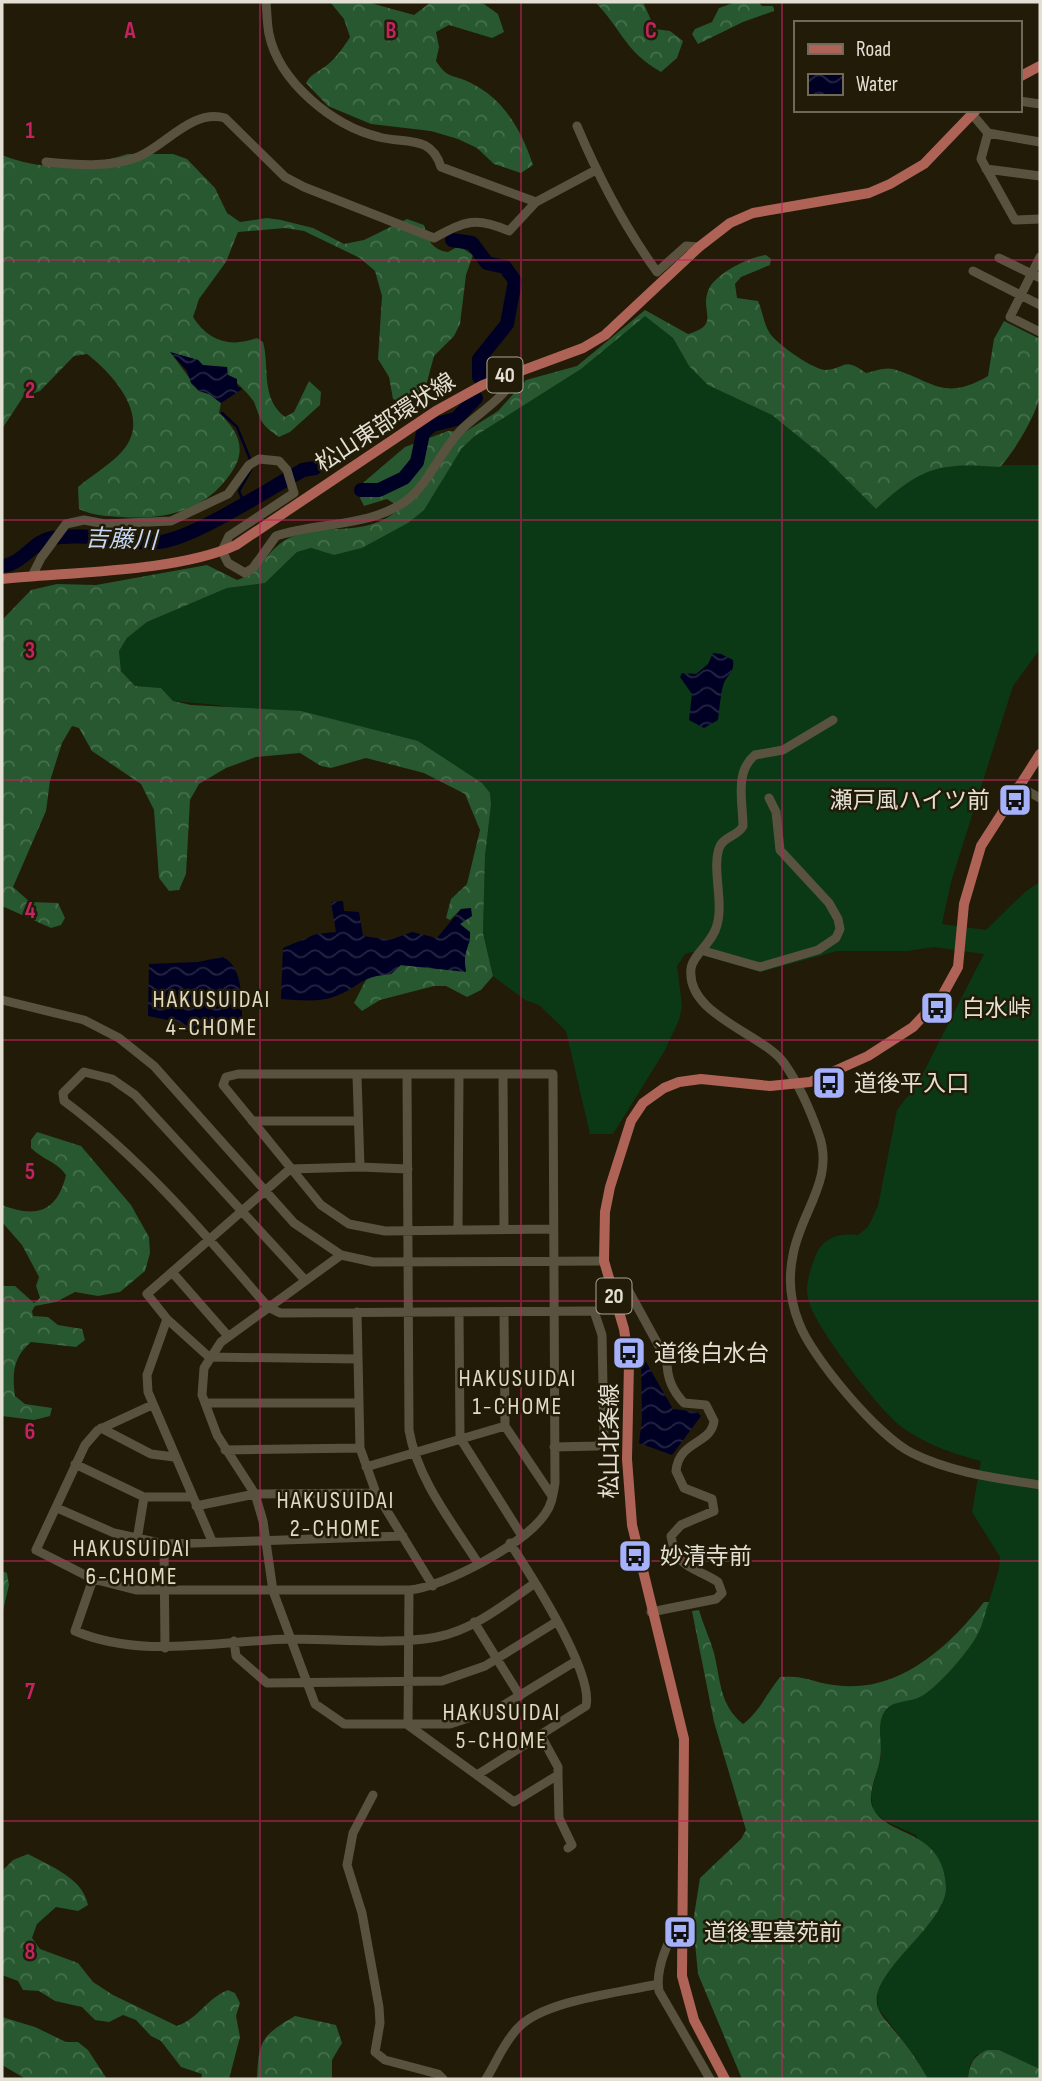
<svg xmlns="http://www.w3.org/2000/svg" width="1042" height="2081" font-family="'Sofia Sans Condensed','Noto Sans JP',sans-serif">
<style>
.grass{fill:#0b3915}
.forest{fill:url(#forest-crowns)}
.water{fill:url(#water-waves)}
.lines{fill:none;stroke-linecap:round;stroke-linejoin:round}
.stream{stroke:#000024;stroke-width:2.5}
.river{stroke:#000024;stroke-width:14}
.minor{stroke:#59523e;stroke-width:9}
.major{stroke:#ae6356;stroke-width:10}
.grid{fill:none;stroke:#c42261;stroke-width:2;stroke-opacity:0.55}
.labels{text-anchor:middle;stroke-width:5;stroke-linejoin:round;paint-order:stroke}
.shield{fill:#211b08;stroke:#a9a496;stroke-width:2}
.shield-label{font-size:21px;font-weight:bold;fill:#e3dfd3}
.street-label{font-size:23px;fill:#e3dfd3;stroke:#211b08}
.poi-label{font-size:23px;fill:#e3dfd3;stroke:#211b08;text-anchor:start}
.water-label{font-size:24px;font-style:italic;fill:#c5d9f7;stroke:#211b08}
.neighbourhood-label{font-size:24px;letter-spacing:2px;fill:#e2dac2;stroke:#211b08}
.grid-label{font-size:23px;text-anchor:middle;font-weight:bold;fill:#c42261;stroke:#211b08;stroke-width:5;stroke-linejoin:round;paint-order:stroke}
</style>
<defs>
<pattern id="forest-crowns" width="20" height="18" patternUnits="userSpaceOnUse" patternTransform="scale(1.75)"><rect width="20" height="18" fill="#27582f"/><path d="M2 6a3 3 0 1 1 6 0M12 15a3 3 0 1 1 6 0" fill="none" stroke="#46704c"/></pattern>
<pattern id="water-waves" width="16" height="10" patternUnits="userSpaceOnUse" patternTransform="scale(1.75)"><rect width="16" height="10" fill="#000024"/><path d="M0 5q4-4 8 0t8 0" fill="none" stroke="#252543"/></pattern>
</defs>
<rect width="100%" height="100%" fill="#211b08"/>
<path class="grass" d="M645,315L673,338L689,366L772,415L826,459L876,509L902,485L931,468L956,465H1040V649L1013,686L951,882L942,924L986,930L1025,892L1040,882V2069L999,2050L976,2055L970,2064L968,2079H928L914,2055L878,2008L877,1993L885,1976L942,1905L916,1835L885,1821L873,1810L871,1794L881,1756L879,1724L884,1712L894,1703L922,1696L963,1655L979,1633L999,1569L1000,1557L972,1512L981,1461C954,1454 921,1443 898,1424C877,1406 812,1324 808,1298C805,1284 810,1271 815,1257C823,1237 839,1233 858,1235L868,1227L878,1206L897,1110L918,1083L984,954L934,947L907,951H837L761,972L692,952L685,954L677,966L682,1006L679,1020L664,1052L613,1134H590L566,1031L539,1005L525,1000L493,976L483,933L485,856L491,805L418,741L217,705L173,701L161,688L135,686L121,671L119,651L127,638L147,622L227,588L265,583L297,552L311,548L334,555L362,548L408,523L424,509L462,448L475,436L581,369Z"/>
<path class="forest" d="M330,2H367L414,15L431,2H472L484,4L498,14L504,32L492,38L449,25L436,32L439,47L436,61C448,80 454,74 471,83C504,99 522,131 533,165L521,173L494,164L477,148L458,139L431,131L371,124L328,106L306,83C311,74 315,74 323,68C334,61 343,48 350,37L344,19Z
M595,2H643L655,29L670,31L683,41L677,58L661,72C624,51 622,29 595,2Z
M736,2H758L762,6H773L774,11L743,22L698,44L692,34L695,29L712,22L719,8Z
M127,154H173L187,159L215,188L227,213L240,222L267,218L281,220L313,228L344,244L364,240L407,219L424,225C428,240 432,250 448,252L459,246L473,255L466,275L460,324L454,336L434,356L423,397L400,402L393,399L389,377L378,359L382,296L375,271L360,258L304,231L285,228L238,232L226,262L199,299L193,317C208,341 230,348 257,338L263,342C270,367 260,398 285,417L294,412L309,381L321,392L320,405L290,432L279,437C259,423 262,422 254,402C252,397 225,370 219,368C214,367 207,367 202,365L198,360L171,353L199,391L209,394L221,403L219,413C238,431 248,449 231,473C205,511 166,520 122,517C107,516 93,516 79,509L78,487C92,475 113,463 124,449C151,416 113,374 87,354L74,356L40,391L23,397L2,429V155C44,172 84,168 127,154Z
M766,255L771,259L770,265L741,277L735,284L737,298L758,301C763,312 764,327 772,336C780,346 814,370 826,370C846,369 842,356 866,373C874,371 885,367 893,369C934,381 943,402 988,376L994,339L1004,321L1040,339C1040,357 1042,377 1040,395C1037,414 1014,452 1000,467C939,462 921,467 876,509L826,459L772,415L708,385L689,366L673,338L645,316L581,369L475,436L462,448L424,510L408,523L362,548L334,555L311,548L297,552L265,583L227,588L147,622L127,638L119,651L121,671L135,686L161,688L173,701L191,705L301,711L418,741L482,783L490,793L491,805L485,856L483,933L493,976L481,990L467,997L446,986H434L380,1000L362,1011L354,1003L368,976L391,974L400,965L466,971L463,955L470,940L460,924L461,909L450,920L446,918L451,899L467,884L480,830L465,794L424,773L366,758L331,768L321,766L300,753L256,757L226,768L199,784L190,800L186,874L179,890L169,891L159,878L154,810L141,784L92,751L79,728L72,726L62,743L50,781L46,811L13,887L30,902L58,903L65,918L61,925L51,928L2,906V620L31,590L57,584L96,585L207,565L237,580C261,573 268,547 291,537C327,521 359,539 396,512L393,503L387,499L364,506L360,498L364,482L405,447L448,431L465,432L498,411L526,380L577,366L645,310L688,334C721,324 700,313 708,291C714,274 749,257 766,255Z
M37,1132L81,1146L131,1205L149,1237L150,1253L145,1271L120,1292L98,1296L75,1292L56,1302L35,1306L32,1311L33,1316L48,1317L58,1325L82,1329L85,1340L76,1347L31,1342C13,1357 12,1374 15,1396L25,1404L52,1408L50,1416L34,1420L2,1416V1286H15L34,1303L40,1298L36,1286L39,1277L22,1245L2,1222V1205C35,1218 57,1213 66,1175C56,1161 43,1160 31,1148V1140Z
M2,1571L7,1573L9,1585L2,1615Z
M984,1602H989C985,1612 983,1623 979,1632C970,1650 939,1686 922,1696C908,1704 889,1698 882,1717C877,1730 883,1745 880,1759C878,1774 865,1796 874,1810C890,1838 944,1829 946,1888C946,1926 862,1976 879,2010C883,2019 892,2027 898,2035C910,2049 919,2063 928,2079H742L698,1974L693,1922L700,1878L741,1839L746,1830L714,1722L692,1611L699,1610C703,1624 710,1639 714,1653C721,1681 719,1704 743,1724C760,1711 767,1693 780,1677C806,1675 811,1682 834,1685C897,1695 949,1647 984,1602Z
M28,1854C50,1866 83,1878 88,1905L78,1911L56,1907L37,1924L32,1938L40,1949L78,1963L93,1982L113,1995L177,2026C198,2019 207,1998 228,1990L235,1993L240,2003L236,2016L240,2037L229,2079H201L202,2074L181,2067L161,2041L151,2036L136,2020L123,2015L109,2022L95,2020L82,2007L55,2001L39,1991L23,1990L18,1981L2,1975V1871L13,1860Z
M295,2016L336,2025L342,2043L332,2060V2079H257C259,2040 261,2036 295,2016Z
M2,2017L35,2027L66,2042H78L88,2050L107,2079H26L2,2065Z
M987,2050H999L1040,2069V2079H968C970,2064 972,2057 987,2050Z"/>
<path class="water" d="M170,352L198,360L203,365L227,367L228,375L237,379V386L242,389L221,403L209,394L199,391L191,383L187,371Z
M713,653L721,654L733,660C735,674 726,674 723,686C721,692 719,712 718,720L704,728L689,720L692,694L680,677L682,673L696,674L708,664Z
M343,901L344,911L359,912L363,936L390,940L412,932L437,938L461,909L471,908L472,916L460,924L470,932C471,948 462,949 466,972L401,965L391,974C358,977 362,986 336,996C319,1003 299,1000 281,999L283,948L316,934L336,932L331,902Z
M222,957C244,965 242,1005 242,1024L208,1031L183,1032V1023L148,1016L149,964L198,962Z
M641,1360L646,1362L673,1409L697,1412L701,1416L672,1455L639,1443L642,1419Z"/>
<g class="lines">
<path class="stream" d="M222,413L237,427L250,459
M244,503L239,491L251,470"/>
<path class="river" d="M452,240L472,243L487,263L505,267L515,281L507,324L479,359V377
M361,490H379L404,478L417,462L423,433L432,425L456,419L476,398
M2,566C23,564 33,541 52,538C87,532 124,545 159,542C193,539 270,488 303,470L315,468"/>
<path class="minor" d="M266,2C267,12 267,24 269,34C279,82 333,126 379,137C405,144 431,134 441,167L536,202
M1019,101L1040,104
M972,114L988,133L981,159L1015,220L1040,219
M577,126C599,178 624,226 657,272L686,246L699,247
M988,133L1040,142
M46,162C76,165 109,168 138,157C166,145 192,109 225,118L285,177L304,187L434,238C466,221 475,216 509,231L536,202L596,170
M986,169L1040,176
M1040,257L1010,317L1040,332
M999,258L1040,278
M973,271L1040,305
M32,576L41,558L66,524L84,520L105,524L171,521L228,494L249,465L259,459L279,461L287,470L294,493L229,536L222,551L228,563L245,573L253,568L276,536C318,522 370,527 406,501C428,485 442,448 463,428C482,410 509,396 517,370
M833,720L783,750L755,755C734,772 743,803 743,826C738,836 725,836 720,846C711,866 724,901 717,925C713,943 692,955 691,969C686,1015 762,1033 784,1063C798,1083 811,1112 819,1135C835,1180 800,1213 793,1255C788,1279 790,1301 799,1323C812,1358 879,1437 912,1453C952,1473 997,1478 1040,1485
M1018,786L1040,798
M704,951L760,967L818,950L836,938L840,929L838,919L829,903L780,850L776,812L769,798
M2,1000L84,1020L119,1038L154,1066L294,1223L341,1255L373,1262L604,1261
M407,1075L409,1430C417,1479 452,1522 478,1563
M503,1075L504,1229
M357,1076L360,1167
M252,1121H358
M458,1229L459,1075
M341,1255L221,1342L204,1368L202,1395L217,1435L255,1494L263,1521L273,1591L315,1704L344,1724H450L499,1708L576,1661
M172,1272L228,1336
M305,1280L135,1095L112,1079L84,1072L63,1093L64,1101C142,1159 205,1234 268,1307L280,1313L594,1311L602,1335L604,1438L597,1446L554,1447
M612,1288L626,1286L667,1361C667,1378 672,1390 684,1403L706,1405L714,1421C711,1445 679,1440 676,1471L684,1488L712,1499L714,1511L681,1525L671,1536C676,1569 695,1567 718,1582L722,1593L716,1599L651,1612
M357,1312L360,1448L376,1493L433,1586
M459,1312L460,1438L522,1536
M504,1312L505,1426L552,1496
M167,1319L147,1375L148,1392L212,1541
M358,1359L209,1357L167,1319L147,1294L290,1169L360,1167L408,1169
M205,1403H358
M152,1405L98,1430L85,1445L36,1550L93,1579L136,1590H409C444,1587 525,1544 545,1514C552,1505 553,1494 555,1483L553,1074H238L226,1077L223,1085L321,1205L349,1224L385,1231L553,1229
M101,1428L151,1454L174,1457
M225,1450L360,1448
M75,1464L144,1497H192
M366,1467L505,1426
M196,1506L255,1494L376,1493
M57,1508L114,1533L164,1544L403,1536
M137,1540L144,1497
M164,1544L165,1648
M93,1579L75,1631C144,1660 219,1640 292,1639C336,1639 395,1645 437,1637C473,1630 505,1604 535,1583
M474,1622L520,1696
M234,1641L236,1656L267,1683L442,1681L485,1666L556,1622
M408,1725L514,1802L558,1775V1767L540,1734
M408,1725L409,1590
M477,1775L586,1706C594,1672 530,1574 510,1543
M558,1775L559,1818L572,1845L568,1848
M373,1795L353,1833L347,1865L362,1913L379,2007L380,2023L375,2052L385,2060L438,2074L443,2079
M681,1919C669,1939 655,1968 659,1991L710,2079
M486,2079C496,2063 504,2042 518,2028C544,2000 620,1993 658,1984"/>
<path class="major" d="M1019,77L1040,66
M2,579C68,572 178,572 236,545L436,411L483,385L583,348L605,335L699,247L730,223L753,213L869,193L890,184L924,164L976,110
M725,2079L694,2020L682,1976L684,1739L632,1525L627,1459L629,1363L624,1329L604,1261L605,1212L610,1187L631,1121L643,1103L664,1088L679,1082L701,1079L770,1086L810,1082L868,1056L913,1027L942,996L958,967L964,904L981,846L1040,754"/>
</g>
<path class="grid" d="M260,2V2079M521,2V2079M782,2V2079M2,260H1040M2,520H1040M2,780H1040M2,1040H1040M2,1301H1040M2,1561H1040M2,1821H1040"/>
<defs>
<symbol id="bus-square" viewBox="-11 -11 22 22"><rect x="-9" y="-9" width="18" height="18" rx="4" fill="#a6b1fc" stroke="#211b08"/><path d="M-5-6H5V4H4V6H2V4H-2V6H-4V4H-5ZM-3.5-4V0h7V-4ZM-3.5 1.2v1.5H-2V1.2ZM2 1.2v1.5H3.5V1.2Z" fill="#111"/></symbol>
</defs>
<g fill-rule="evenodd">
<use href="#bus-square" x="996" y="781" width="38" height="38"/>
<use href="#bus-square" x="918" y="989" width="38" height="38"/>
<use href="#bus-square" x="810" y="1064" width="38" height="38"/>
<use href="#bus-square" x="610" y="1334" width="38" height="38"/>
<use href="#bus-square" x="616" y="1537" width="38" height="38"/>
<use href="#bus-square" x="661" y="1913" width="38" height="38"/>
</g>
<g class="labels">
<g class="shield">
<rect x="487.5" y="357.5" width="35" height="35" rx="5"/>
<rect x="596.5" y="1278.5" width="35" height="35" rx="5"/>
</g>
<g class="shield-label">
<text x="505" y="382">40</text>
<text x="614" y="1303">20</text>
</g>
<g class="street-label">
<text transform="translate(385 422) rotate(-33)" y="8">松山東部環状線</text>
<text transform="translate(609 1441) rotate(-90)" y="8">松山北条線</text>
</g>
<g class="poi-label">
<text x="990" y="808" text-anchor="end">瀬戸風ハイツ前</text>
<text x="962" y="1016">白水峠</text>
<text x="854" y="1091">道後平入口</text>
<text x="654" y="1361">道後白水台</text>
<text x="660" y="1564">妙清寺前</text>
<text x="704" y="1940">道後聖墓苑前</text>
</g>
<g class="water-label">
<text transform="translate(121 539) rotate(2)" y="8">吉藤川</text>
</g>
<g class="neighbourhood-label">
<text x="212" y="1007">HAKUSUIDAI<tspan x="212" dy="28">4-CHOME</tspan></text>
<text x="518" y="1386">HAKUSUIDAI<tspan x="518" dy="28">1-CHOME</tspan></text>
<text x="336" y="1508">HAKUSUIDAI<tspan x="336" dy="28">2-CHOME</tspan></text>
<text x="132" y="1556">HAKUSUIDAI<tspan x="132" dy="28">6-CHOME</tspan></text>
<text x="502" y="1720">HAKUSUIDAI<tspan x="502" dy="28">5-CHOME</tspan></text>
</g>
</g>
<g class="grid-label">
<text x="130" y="38">A</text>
<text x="391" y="38">B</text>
<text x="651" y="38">C</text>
<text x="30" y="138">1</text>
<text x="30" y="398">2</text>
<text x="30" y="658">3</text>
<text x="30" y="918">4</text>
<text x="30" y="1179">5</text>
<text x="30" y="1439">6</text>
<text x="30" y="1699">7</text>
<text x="30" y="1959">8</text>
</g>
<rect width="1042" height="2081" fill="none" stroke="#e3dfd3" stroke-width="7"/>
<rect x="794" y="21" width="228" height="91" fill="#211b08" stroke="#6f6959" stroke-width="2"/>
<rect x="808" y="44" width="35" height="10" fill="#ae6356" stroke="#6f6959" stroke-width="2"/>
<text x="856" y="56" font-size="21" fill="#e3dfd3">Road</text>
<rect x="808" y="74" width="35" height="21" fill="url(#water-waves)" stroke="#6f6959" stroke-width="2"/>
<text x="856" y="91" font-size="21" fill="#e3dfd3">Water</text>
</svg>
